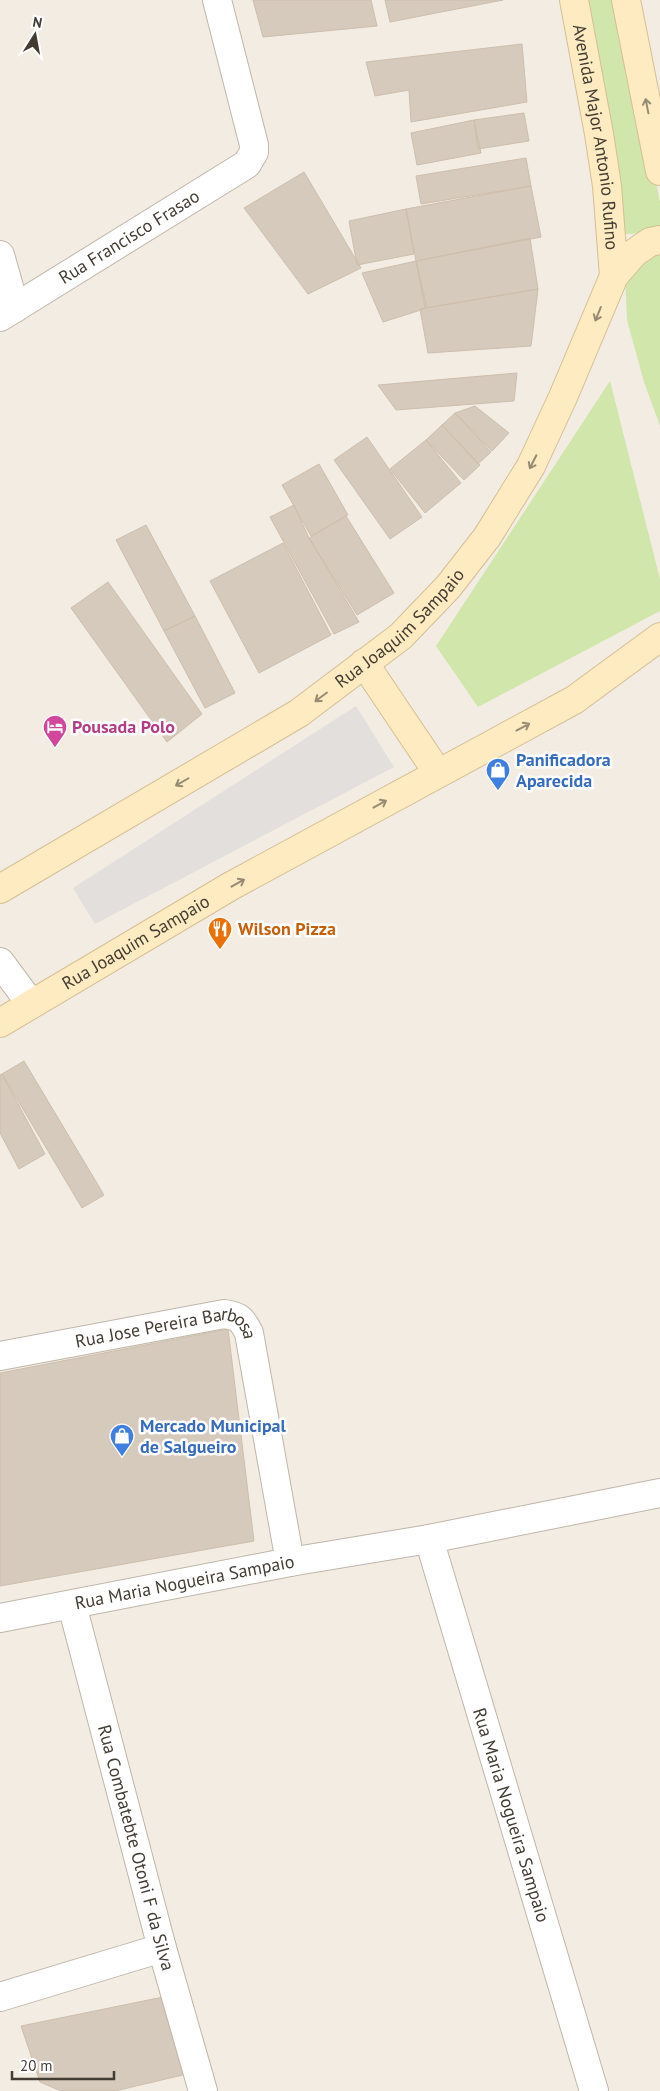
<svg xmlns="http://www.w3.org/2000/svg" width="660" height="2091" font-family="'PT Sans',sans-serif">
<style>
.green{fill:#d0e6ab}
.parking{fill:#e2dfdc}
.building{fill:#d6cabc;stroke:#cebeac}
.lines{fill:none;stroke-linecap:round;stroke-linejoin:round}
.minor-casing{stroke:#c0b6a9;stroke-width:30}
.secondary-casing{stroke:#d5bf95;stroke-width:30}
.minor{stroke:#fff;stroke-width:28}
.secondary{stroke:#feebc1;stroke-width:28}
.oneway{stroke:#978b73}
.labels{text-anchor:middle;stroke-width:5;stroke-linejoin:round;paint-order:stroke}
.street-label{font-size:18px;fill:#433c33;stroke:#fff}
.hotel-label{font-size:18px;font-weight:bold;fill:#b23c85;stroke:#fff;text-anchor:start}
.shop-label{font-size:18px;font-weight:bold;fill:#366cbe;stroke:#fff;text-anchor:start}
.food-label{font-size:18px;font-weight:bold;fill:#c56008;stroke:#fff;text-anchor:start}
</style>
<rect width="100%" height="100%" fill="#f2ece3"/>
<path class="green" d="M570,0H618L660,202V228L632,234L613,233Z
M645,253L660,254V426L644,382L627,320L625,273Z
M610,381L660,579V611L478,707L436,646Z"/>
<path class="parking" d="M356,706L394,767L95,924L73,888Z"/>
<path class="building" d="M253,0H371L377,26L263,37Z
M385,0H503L390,22Z
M522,44L527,102L411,122L409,90L375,96L366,62Z
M524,113L529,141L478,149L474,120Z
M474,120L481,153L417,165L411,133Z
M526,158L531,186L421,204L416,176Z
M304,172L361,268L308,294L244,208Z
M531,186L541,237L416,261L406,209Z
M406,209L414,254L357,265L349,221Z
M530,238L538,289L425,308L416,261Z
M416,261L427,308L383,322L362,273Z
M538,289L531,346L428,353L420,309Z
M517,373L514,401L396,410L378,385Z
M475,406L509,433L492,451L455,413Z
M455,413L491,452L478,464L442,425Z
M442,425L480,465L464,480L426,440Z
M367,437L422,517L390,539L334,460Z
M426,440L461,483L425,513L390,469Z
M319,464L348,515L311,536L282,485Z
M294,505L309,538L359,622L334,634L270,517Z
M346,516L394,593L357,615L309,538Z
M146,525L195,616L164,631L116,540Z
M283,543L331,635L259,673L210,581Z
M108,582L202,714L167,742L71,608Z
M195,616L235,693L205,708L164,631Z
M24,1061L104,1195L82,1208L2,1074Z
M2,1074L45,1154L19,1169L0,1133V1075Z
M228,1329L254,1541L0,1586V1373Z
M163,1997L187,2074L115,2091H61L40,2082L21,2026Z"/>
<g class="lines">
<defs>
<g id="minor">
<path d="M0,255L15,308"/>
<path id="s1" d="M0,317L247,164L254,152V145L217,0"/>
<path d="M0,962L31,1004"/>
<path id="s2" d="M0,1356L224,1314C239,1316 242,1319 249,1333L290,1562"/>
<path id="s3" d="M72,1605L162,1948L203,2091"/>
<path id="s4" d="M0,1618L290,1562L429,1539"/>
<path d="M0,1997L162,1948"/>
<path d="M594,2091L429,1539L660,1493"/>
</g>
<g id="secondary">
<path id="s5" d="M574,0L599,134L607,186L614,276"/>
<path d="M626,0L660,171"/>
<path d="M364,663L438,773"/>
<path id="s6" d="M0,889L299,713L401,636L448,587L487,537L531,466L563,397L614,276L634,253L650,242L660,240"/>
<path id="s7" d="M0,1023L231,886L574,700L660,637"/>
</g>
</defs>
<use href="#minor" class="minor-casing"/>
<use href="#secondary" class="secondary-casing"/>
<use href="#minor" class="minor"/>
<use href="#secondary" class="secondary"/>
</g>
<defs><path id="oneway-shaft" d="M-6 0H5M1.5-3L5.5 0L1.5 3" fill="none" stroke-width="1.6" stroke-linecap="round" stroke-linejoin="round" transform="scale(1.25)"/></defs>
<g class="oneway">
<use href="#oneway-shaft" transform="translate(647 106) rotate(-101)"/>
<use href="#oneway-shaft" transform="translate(598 314) rotate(112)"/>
<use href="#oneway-shaft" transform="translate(533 462) rotate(117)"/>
<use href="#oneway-shaft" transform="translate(321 697) rotate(143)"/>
<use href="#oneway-shaft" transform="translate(523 727) rotate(-28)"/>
<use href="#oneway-shaft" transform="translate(182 782) rotate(150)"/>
<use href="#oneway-shaft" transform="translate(380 804) rotate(-29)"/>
<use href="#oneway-shaft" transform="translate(238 883) rotate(-29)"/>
</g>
<defs>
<symbol id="hotel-pin" viewBox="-11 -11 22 30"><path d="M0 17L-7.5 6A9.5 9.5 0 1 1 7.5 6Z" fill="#d1479c" stroke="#fff"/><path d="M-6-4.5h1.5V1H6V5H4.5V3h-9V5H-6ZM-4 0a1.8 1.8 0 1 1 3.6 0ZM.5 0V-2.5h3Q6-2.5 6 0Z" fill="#fff"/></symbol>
<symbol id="shop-pin" viewBox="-11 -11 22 30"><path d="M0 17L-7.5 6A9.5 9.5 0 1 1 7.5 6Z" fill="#3f7fe0" stroke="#fff"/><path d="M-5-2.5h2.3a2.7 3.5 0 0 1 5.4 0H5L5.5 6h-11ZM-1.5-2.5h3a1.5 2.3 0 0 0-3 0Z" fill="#fff"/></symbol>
<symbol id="restaurant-pin" viewBox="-11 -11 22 30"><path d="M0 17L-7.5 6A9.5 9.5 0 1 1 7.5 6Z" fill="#e8710a" stroke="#fff"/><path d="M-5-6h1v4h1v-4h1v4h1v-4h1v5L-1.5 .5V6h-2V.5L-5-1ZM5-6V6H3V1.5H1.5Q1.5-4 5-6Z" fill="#fff"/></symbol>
</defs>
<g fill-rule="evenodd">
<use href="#hotel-pin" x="41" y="713" width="28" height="38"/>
<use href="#shop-pin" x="484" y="756" width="28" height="38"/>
<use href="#restaurant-pin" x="206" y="915" width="28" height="38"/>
<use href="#shop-pin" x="108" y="1422" width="28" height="38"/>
</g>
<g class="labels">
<g class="street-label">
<text dy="6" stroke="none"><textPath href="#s5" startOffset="139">Avenida Major Antonio Rufino</textPath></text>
<text dy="6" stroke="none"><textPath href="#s1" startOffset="152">Rua Francisco Frasao</textPath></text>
<text dy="6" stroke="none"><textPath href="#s6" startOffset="479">Rua Joaquim Sampaio</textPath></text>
<text dy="6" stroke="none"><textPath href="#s7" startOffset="158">Rua Joaquim Sampaio</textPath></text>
<text dy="6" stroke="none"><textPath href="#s2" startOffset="172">Rua Jose Pereira Barbosa</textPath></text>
<text dy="6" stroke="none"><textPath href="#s4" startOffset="188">Rua Maria Nogueira Sampaio</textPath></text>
<text transform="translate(511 1815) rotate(73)" y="6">Rua Maria Nogueira Sampaio</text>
<text dy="6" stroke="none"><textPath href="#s3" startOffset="251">Rua Combatebte Otoni F da Silva</textPath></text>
</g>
<g class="hotel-label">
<text x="72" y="733">Pousada Polo</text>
</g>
<g class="shop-label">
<text x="516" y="766">Panificadora<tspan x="516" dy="21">Aparecida</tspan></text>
<text x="140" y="1432">Mercado Municipal<tspan x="140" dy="21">de Salgueiro</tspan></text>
</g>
<g class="food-label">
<text x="238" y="935">Wilson Pizza</text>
</g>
</g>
<g transform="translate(35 35) rotate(11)" stroke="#ffffff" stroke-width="4" paint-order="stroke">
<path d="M0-4L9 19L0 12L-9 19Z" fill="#433c33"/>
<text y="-8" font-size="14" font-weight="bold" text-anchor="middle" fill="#433c33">N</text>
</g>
<path d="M12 2071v8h102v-8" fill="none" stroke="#433c33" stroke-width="2.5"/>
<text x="20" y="2071" font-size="15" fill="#433c33" stroke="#ffffff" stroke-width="4" paint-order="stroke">20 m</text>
</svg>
